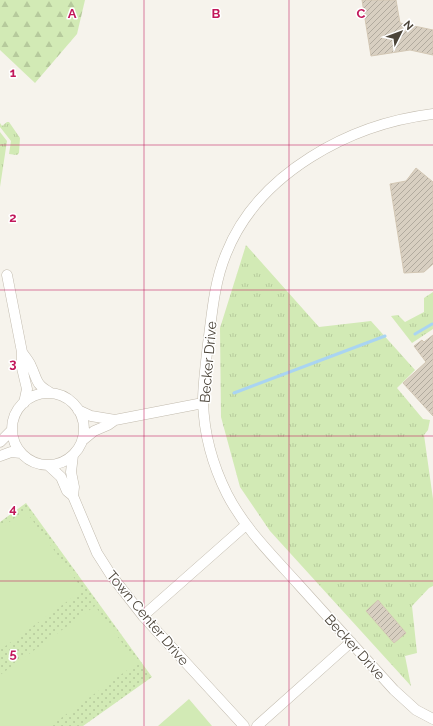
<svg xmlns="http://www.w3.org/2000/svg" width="433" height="726" font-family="Raleway,sans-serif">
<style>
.grass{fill:url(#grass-tufts)}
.forest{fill:url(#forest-firs)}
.park{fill:url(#park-dots)}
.garden{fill:#d2eab5}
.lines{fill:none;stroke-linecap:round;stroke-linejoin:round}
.stream{stroke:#a9d4f2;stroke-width:3}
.building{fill:url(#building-hatch);stroke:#d3c7b4}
.street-casing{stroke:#c2bbae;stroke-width:11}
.street{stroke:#fff;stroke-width:10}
.grid{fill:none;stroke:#c2185b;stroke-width:1;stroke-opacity:0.55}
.labels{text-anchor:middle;stroke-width:3;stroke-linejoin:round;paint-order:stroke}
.street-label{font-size:14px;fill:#4b4439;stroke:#fff}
.grid-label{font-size:13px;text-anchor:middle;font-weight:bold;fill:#c2185b;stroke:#fff;stroke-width:3;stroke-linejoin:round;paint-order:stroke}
</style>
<defs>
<pattern id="grass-tufts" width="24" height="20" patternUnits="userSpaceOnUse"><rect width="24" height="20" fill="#d2eab5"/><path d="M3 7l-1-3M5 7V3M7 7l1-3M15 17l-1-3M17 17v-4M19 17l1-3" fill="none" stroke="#b6ca9c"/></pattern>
<pattern id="forest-firs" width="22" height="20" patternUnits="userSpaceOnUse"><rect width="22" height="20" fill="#d2eab5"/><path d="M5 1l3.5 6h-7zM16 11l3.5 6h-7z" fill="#b6ca9c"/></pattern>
<pattern id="park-dots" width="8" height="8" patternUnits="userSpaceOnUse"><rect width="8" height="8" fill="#d2eab5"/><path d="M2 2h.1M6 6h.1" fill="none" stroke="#b6ca9c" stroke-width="1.8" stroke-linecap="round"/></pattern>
<pattern id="building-hatch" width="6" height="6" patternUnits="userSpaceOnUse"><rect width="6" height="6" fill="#d8cfc1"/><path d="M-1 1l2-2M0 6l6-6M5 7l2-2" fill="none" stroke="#b1aa9e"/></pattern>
</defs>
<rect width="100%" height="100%" fill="#f6f3ec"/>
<path class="grass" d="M7,122H9L20,138L19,153L17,155L9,154L11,141L0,127V123L2,126Z
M0,132L7,141L0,187Z
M246,245L319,327L371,321L415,370L397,388L423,419L430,420L428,430L424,435L433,499V586L429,588L412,606L417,653L405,656L411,686L270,531L240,487L221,417L220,328Z
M433,292V329L412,343L391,316L398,315L405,322L424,312V298Z"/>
<path class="forest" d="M0,0H85L77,34L35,83L0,50Z"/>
<path class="park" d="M26,503L152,677L83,726H0V522Z"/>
<path class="garden" d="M25,510L83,590L0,650V529Z
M95,606L137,663L50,726H0V675Z
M189,699L212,726H158Z"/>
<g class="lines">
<path class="stream" d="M415,334L432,324
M234,393L385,336"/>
</g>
<path class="building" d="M362,0H396L400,23L433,30V55L410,50L371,56Z
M416,168L433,182V264L424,272L404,273L390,184L406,181Z
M433,335V416L403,383L426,362L414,346L422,340L424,342Z
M378,600L406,633L394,643L366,611Z"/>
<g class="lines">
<defs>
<path id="street" d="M433,114C350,124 258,173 226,254C214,283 212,314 208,344C206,363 203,383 203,402C204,434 213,466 227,494C245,529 273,556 299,585C331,620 362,655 394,690L416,710L433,719
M7,275L22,352V368L27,389L24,403
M22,352C25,357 29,361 31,366C38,381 35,384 51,393
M12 429a36 36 0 1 1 72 0a36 36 0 1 1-72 0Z
M78,410L91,416L115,420
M83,440L94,431L108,425L115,420L203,403
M0,442L12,430
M0,456L11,452L21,453
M48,465L61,477L67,491L73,496L97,553L111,575L143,616L244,726
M73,496L74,487L71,472L73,455
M143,616L246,525
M257,726L351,642"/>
</defs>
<use href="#street" class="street-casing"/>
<use href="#street" class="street"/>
</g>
<path class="grid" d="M144,0V726M289,0V726M0,145H433M0,290H433M0,436H433M0,581H433"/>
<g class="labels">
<g class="street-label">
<text transform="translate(208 362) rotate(-85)" y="5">Becker Drive</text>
<text transform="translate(148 618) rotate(50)" y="5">Town Center Drive</text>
<text transform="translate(355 647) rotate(48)" y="5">Becker Drive</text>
</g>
</g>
<g class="grid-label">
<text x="72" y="18">A</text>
<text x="216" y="18">B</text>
<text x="361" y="18">C</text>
<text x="13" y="77">1</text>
<text x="13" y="222">2</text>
<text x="13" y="368">3</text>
<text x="13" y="513">4</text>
<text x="13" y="658">5</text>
</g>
<g transform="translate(401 32) rotate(48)" stroke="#ffffff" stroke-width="3" paint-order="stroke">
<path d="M0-3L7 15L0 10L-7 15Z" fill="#4b4439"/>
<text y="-6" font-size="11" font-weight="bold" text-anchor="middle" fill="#4b4439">N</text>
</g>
</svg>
